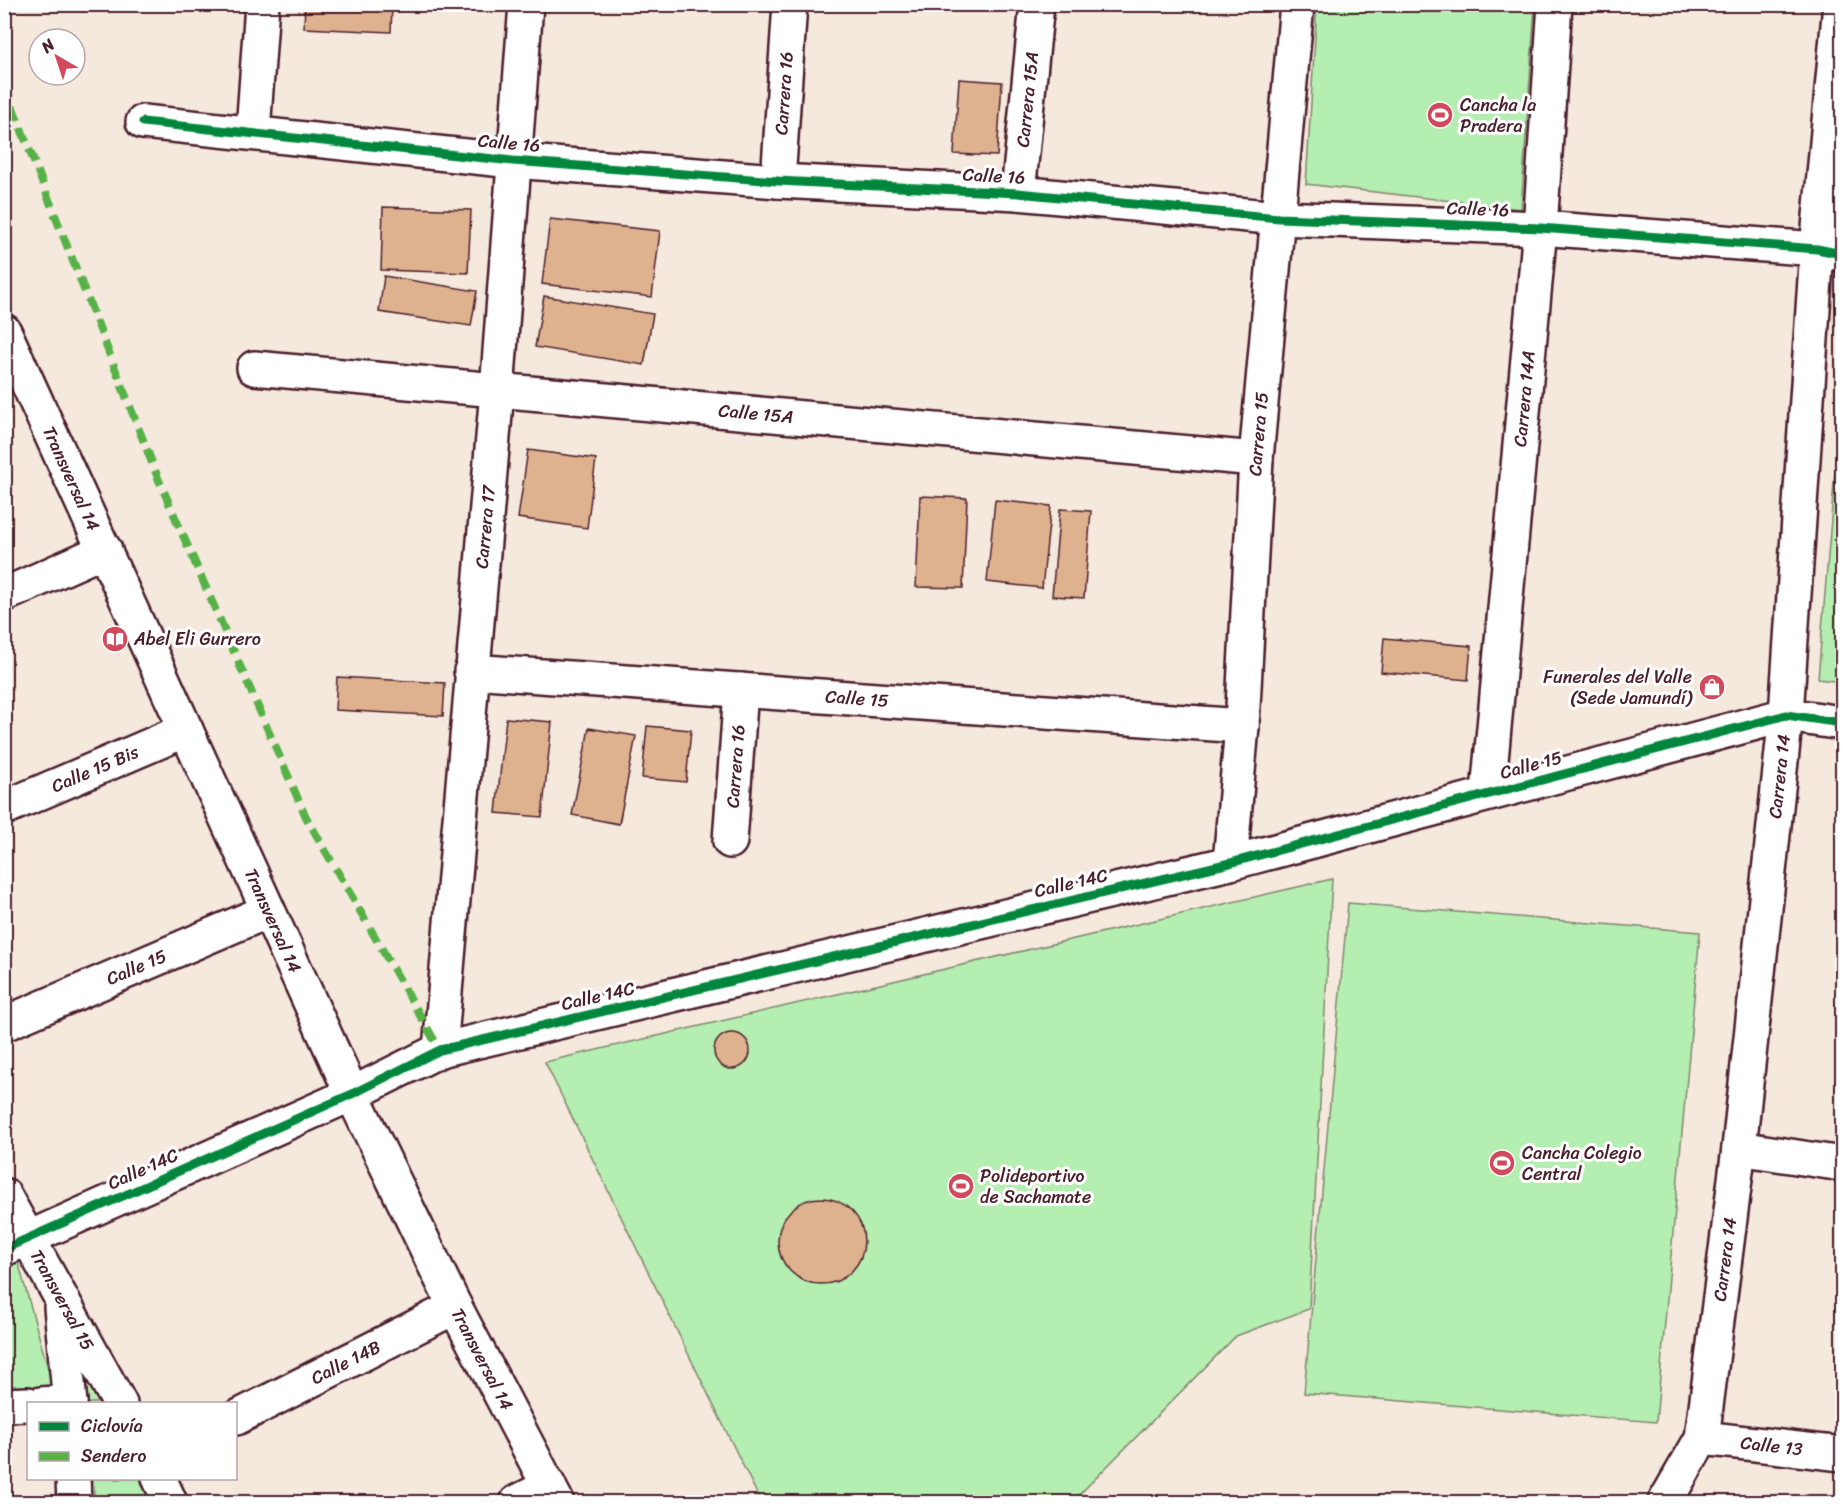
<svg xmlns="http://www.w3.org/2000/svg" width="1847" height="1507" font-family="Sriracha,sans-serif">
<style>
.green{fill:#b5eeb1;stroke:#80866e;stroke-width:1.5}
.building{fill:#deb18f;stroke:#4a1f2b;stroke-width:1.5}
.lines{fill:none;stroke-linecap:round;stroke-linejoin:round}
.minor-casing{stroke:#4a1f2b;stroke-width:38}
.minor{stroke:#fff;stroke-width:33}
.quiet{stroke:#57b146;stroke-width:8;stroke-dasharray:15 8;stroke-linecap:butt}
.cycleway-casing{stroke:#fff;stroke-width:13}
.cycleway{stroke:#00873e;stroke-width:9}
.labels{text-anchor:middle;stroke-width:6;stroke-linejoin:round;paint-order:stroke}
.street-label{font-size:18px;fill:#4a1f2b;stroke:#fff}
.poi-label{font-size:18px;fill:#4a1f2b;stroke:#fff;text-anchor:start}
</style>
<rect width="100%" height="100%" fill="#f5e8dd"/>
<filter id="ink" filterUnits="userSpaceOnUse"><feTurbulence type="fractalNoise" baseFrequency=".0167" numOctaves="2"/><feDisplacementMap in="SourceGraphic" scale="12" xChannelSelector="R" yChannelSelector="G"/><feConvolveMatrix kernelMatrix="1 2 1 2 8 2 1 2 1" color-interpolation-filters="sRGB"/></filter>
<g filter="url(#ink)">
<path class="green" d="M1317,5H1535L1521,209L1306,184Z
M1842,384V682L1818,679Z
M1332,879L1309,1309L1236,1336L1072,1502H761L545,1062Z
M1348,903L1700,932L1656,1422L1304,1393Z
M17,1258L54,1390L5,1392L4,1263Z
M84,1347L110,1403H88Z
M93,1479H145L157,1502H95Z"/>
<path class="building" d="M305,4H392L391,32L304,28Z
M403,4H498V8Z
M959,79L1002,82L997,156L954,154Z
M383,207L471,210L468,273L381,270Z
M550,219L660,231L652,297L542,284Z
M384,276L477,291L471,326L379,312Z
M544,296L653,314L644,365L535,347Z
M528,450L596,459L587,528L518,518Z
M920,496L967,498L963,588L916,587Z
M995,500L1051,506L1042,588L987,582Z
M1060,509L1091,511L1084,598L1052,596Z
M1384,638L1471,646L1468,680L1381,672Z
M337,677L445,683L443,716L335,710Z
M506,718L552,722L542,817L496,813Z
M647,726L691,730L686,782L642,778Z
M589,728L636,736L619,824L572,815Z
M714 1051a18 18 0 1 1 36 0a18 18 0 1 1-36 0Z
M778 1241a43 43 0 1 1 86 0a43 43 0 1 1-86 0Z"/>
<g class="lines">
<defs>
<g id="minor">
<path d="M143,122L513,161L778,181L1018,193L1279,218L1540,228L1817,249L1842,254"/>
<path d="M253,132L262,4"/>
<path id="s1" d="M778,181L790,4"/>
<path id="s2" d="M1018,193L1037,4"/>
<path id="s3" d="M4,331L352,1094L455,1307L557,1502"/>
<path id="s4" d="M254,368L1256,459"/>
<path d="M4,595L105,550"/>
<path id="s5" d="M471,671L1242,726"/>
<path id="s6" d="M1488,793L1540,228L1555,4"/>
<path id="s7" d="M4,808L186,730"/>
<path id="s8" d="M730,841L741,690"/>
<path id="s9" d="M1230,863L1242,726L1256,459L1297,4"/>
<path id="s10" d="M4,1024L268,911"/>
<path id="s11" d="M440,1050L497,391L526,4"/>
<path d="M1739,1148L1842,1164"/>
<path id="s12" d="M4,1195L120,1404"/>
<path d="M4,1249L352,1094L440,1050L1230,863L1786,715L1842,723"/>
<path d="M61,1307L70,1404"/>
<path d="M41,1404L70,1402"/>
<path d="M4,1405L28,1404"/>
<path id="s13" d="M236,1418L455,1307"/>
<path id="s14" d="M1702,1438L1842,1454"/>
<path d="M73,1478L74,1502"/>
<path d="M159,1478L170,1502"/>
<path d="M517,1502L549,1486"/>
<path id="s15" d="M1665,1502L1702,1438L1739,1148L1786,715L1817,249L1840,4"/>
</g>
</defs>
<use href="#minor" class="minor-casing"/>
<use href="#minor" class="minor"/>
<path class="quiet" d="M4,85L158,478L306,817L440,1050"/>
<defs>
<path id="cycleway" d="M143,122L513,161L778,181L1018,193L1279,218L1540,228L1817,249L1842,254
M4,1249L352,1094L440,1050L1230,863L1786,715L1842,723"/>
</defs>
<use href="#cycleway" class="cycleway-casing"/>
<use href="#cycleway" class="cycleway"/>
</g>
</g>
<defs>
<symbol id="stadium-disc" viewBox="-11 -11 22 22"><circle r="9.5" fill="#d1495b" stroke="#fff"/><path d="M0-5a6.5 5 0 1 0 0 10a6.5 5 0 1 0 0-10ZM-3.5-1.8h7v3.6h-7Z" fill="#fff"/></symbol>
<symbol id="library-disc" viewBox="-11 -11 22 22"><circle r="9.5" fill="#d1495b" stroke="#fff"/><path d="M-6-4Q-3-5.5-.7-3.5V5Q-3 3-6 4ZM6-4Q3-5.5 .7-3.5V5Q3 3 6 4Z" fill="#fff"/></symbol>
<symbol id="shop-disc" viewBox="-11 -11 22 22"><circle r="9.5" fill="#d1495b" stroke="#fff"/><path d="M-5-2.5h2.3a2.7 3.5 0 0 1 5.4 0H5L5.5 6h-11ZM-1.5-2.5h3a1.5 2.3 0 0 0-3 0Z" fill="#fff"/></symbol>
</defs>
<g fill-rule="evenodd">
<use href="#stadium-disc" x="1425" y="100" width="30" height="30"/>
<use href="#library-disc" x="100" y="624" width="30" height="30"/>
<use href="#shop-disc" x="1697" y="672" width="30" height="30"/>
<use href="#stadium-disc" x="1487" y="1148" width="30" height="30"/>
<use href="#stadium-disc" x="946" y="1171" width="30" height="30"/>
</g>
<g class="labels">
<g class="street-label">
<text dy="6" stroke="none"><textPath href="#s1" startOffset="88">Carrera 16</textPath></text>
<text dy="6" stroke="none"><textPath href="#s2" startOffset="94">Carrera 15A</textPath></text>
<text transform="translate(509 143) rotate(5)" y="6">Calle 16</text>
<text transform="translate(994 176) rotate(3)" y="6">Calle 16</text>
<text transform="translate(1478 209) rotate(2)" y="6">Calle 16</text>
<text dy="6" stroke="none"><textPath href="#s6" startOffset="396">Carrera 14A</textPath></text>
<text dy="6" stroke="none"><textPath href="#s4" startOffset="504">Calle 15A</textPath></text>
<text dy="6" stroke="none"><textPath href="#s9" startOffset="430">Carrera 15</textPath></text>
<text dy="6" stroke="none"><textPath href="#s3" startOffset="162">Transversal 14</textPath></text>
<text dy="6" stroke="none"><textPath href="#s11" startOffset="525">Carrera 17</textPath></text>
<text dy="6" stroke="none"><textPath href="#s5" startOffset="387">Calle 15</textPath></text>
<text transform="translate(1531 765) rotate(-15)" y="6">Calle 15</text>
<text dy="6" stroke="none"><textPath href="#s8" startOffset="75">Carrera 16</textPath></text>
<text dy="6" stroke="none"><textPath href="#s7" startOffset="99">Calle 15 Bis</textPath></text>
<text dy="6" stroke="none"><textPath href="#s15" startOffset="740">Carrera 14</textPath></text>
<text transform="translate(1071 883) rotate(-13)" y="6">Calle 14C</text>
<text dy="6" stroke="none"><textPath href="#s3" startOffset="648">Transversal 14</textPath></text>
<text dy="6" stroke="none"><textPath href="#s10" startOffset="144">Calle 15</textPath></text>
<text transform="translate(598 996) rotate(-13)" y="6">Calle 14C</text>
<text transform="translate(143 1169) rotate(-24)" y="6">Calle 14C</text>
<text dy="6" stroke="none"><textPath href="#s15" startOffset="254">Carrera 14</textPath></text>
<text dy="6" stroke="none"><textPath href="#s12" startOffset="120">Transversal 15</textPath></text>
<text dy="6" stroke="none"><textPath href="#s3" startOffset="1134">Transversal 14</textPath></text>
<text dy="6" stroke="none"><textPath href="#s13" startOffset="123">Calle 14B</textPath></text>
<text dy="6" stroke="none"><textPath href="#s14" startOffset="70">Calle 13</textPath></text>
</g>
<g class="poi-label">
<text x="1460" y="111">Cancha la<tspan x="1460" dy="21">Pradera</tspan></text>
<text x="134" y="645">Abel Eli Gurrero</text>
<text x="1692" y="683" text-anchor="end">Funerales del Valle<tspan x="1692" dy="21">(Sede Jamundí)</tspan></text>
<text x="1522" y="1159">Cancha Colegio<tspan x="1522" dy="21">Central</tspan></text>
<text x="980" y="1182">Polideportivo<tspan x="980" dy="21">de Sachamate</tspan></text>
</g>
</g>
<rect width="1847" height="1507" fill="none" stroke="#fff" stroke-width="24"/>
<rect x="12" y="12" width="1823" height="1483" fill="none" stroke="#4a1f2b" stroke-width="2" filter="url(#ink)"/>
<rect x="27" y="1402" width="210" height="78" fill="#ffffff" stroke="#b7a5aa" stroke-width="1.5"/>
<rect x="39" y="1422" width="30" height="9" fill="#00873e" stroke="#b7a5aa" stroke-width="1.5"/>
<text x="81" y="1432" font-size="18" fill="#4a1f2b">Ciclovía</text>
<rect x="39" y="1452" width="30" height="9" fill="#57b146" stroke="#b7a5aa" stroke-width="1.5"/>
<text x="81" y="1462" font-size="18" fill="#4a1f2b">Sendero</text>
<g transform="translate(57 57) rotate(321)"><circle r="28" fill="#ffffff" stroke="#b7a5aa" stroke-width="1.5"/>
<path d="M0-4.5L10 22L0 15L-10 22Z" fill="#d1495b"/>
<text y="-9" font-size="16" font-weight="bold" text-anchor="middle" fill="#4a1f2b">N</text>
</g>
</svg>
